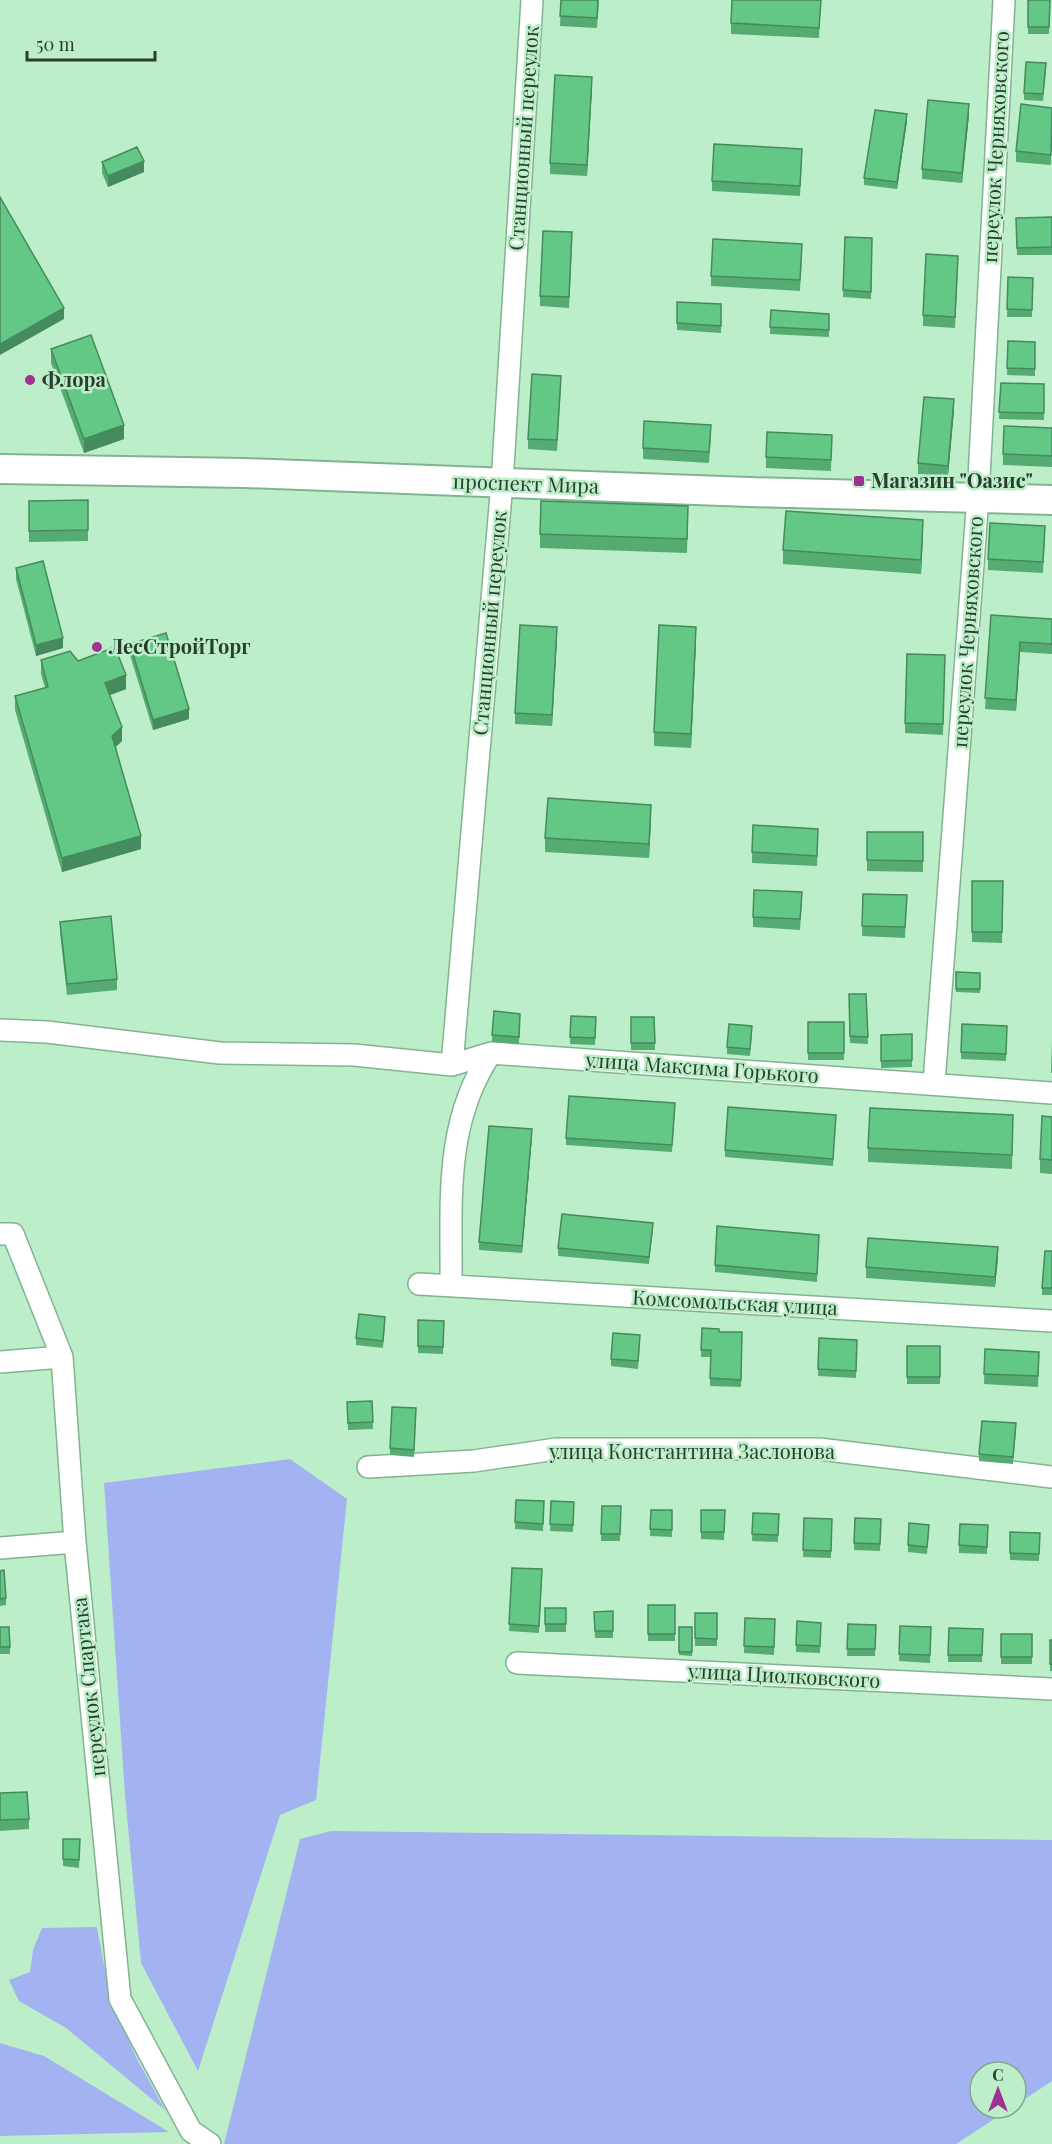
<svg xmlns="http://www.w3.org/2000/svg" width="1052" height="2144" font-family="'Playfair Display',serif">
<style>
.green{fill:#a3b3f2}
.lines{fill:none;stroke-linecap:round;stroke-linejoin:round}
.street-casing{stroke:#82b390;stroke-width:24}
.secondary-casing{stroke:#82b390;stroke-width:32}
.street{stroke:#fff;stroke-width:21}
.secondary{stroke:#fff;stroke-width:28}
.wall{fill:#55ab72}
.shaded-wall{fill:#458b5d}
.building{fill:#63c785;stroke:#458b5d;stroke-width:1.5}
.poi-dot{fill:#9e3191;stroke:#bcefc9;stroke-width:2}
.labels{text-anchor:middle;stroke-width:5;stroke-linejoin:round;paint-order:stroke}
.street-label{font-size:20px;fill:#2a3e30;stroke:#bcefc9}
.poi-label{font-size:20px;font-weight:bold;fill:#2a3e30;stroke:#bcefc9;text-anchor:start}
</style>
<rect width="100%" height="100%" fill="#bcefc9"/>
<path class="green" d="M290,1459L347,1499L316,1800L280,1815L198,2071L141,1963L125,1795L104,1483Z
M331,1831L1052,1840V2081L1016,2105V2072H980V2108H1011L956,2144H224L300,1839Z
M97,1927L110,1997L136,2057L165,2110L66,2028L19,2001L9,1980L30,1972L33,1950L42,1928Z
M0,2043L44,2056L169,2132L0,2136Z"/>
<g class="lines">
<defs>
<path id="street" d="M0,1030L47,1032L220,1053L354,1055L452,1065L491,1053L1052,1093
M452,1065L502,483L532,0
M934,1083L978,497L1004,0
M0,1234H13L62,1357L75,1542L120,1999L191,2131L210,2144
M419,1284L1052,1321
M451,1286C452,1204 443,1124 491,1053
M0,1362L62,1357
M368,1467L474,1461L556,1449H819L1052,1477
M0,1548L75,1542
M517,1663L1052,1689"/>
<path id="secondary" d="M0,469L245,473L749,492L1052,500"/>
</defs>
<use href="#street" class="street-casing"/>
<use href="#secondary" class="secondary-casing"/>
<use href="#street" class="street"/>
<use href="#secondary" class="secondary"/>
</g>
<path class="wall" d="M561,0H599L597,28L560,26Z
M821,0L819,38L731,34V23Z
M1028,0H1050L1049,34H1028Z
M1046,70L1043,101L1024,100V93Z
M592,87L587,176L550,174V163Z
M1052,108L1051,165L1016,162V151Z
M969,115L962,183L922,179V169Z
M907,121L897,189L864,185V178Z
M802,159L800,196L712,191V181Z
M102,162L144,172L108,187L102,173Z
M1052,217V255H1017L1016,218Z
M845,237L872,238L871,299L843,297Z
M572,243L569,308L540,306V296Z
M802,255L800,291L711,286V276Z
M958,267L955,328L923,326V315Z
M1008,277L1033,278L1032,317H1007Z
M677,302L721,304V333L677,330Z
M771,310L829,314V337L770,334Z
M1008,341L1035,342V376L1007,375Z
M51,349L124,439L84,453L51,363Z
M1001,383L1044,384V420L999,419Z
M561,386L557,451L528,449V439Z
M954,410L948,476L918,474V463Z
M1052,428V467L1003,465V454Z
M832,435L831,471L766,468V457Z
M711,436L709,463L643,459V448Z
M88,500V541L29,542V501Z
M688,520L687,553L540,548V534Z
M923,534L921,574L783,564V550Z
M1045,536L1043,573L988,570V559Z
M16,568L63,648L36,656L16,579Z
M991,615L1052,619V654L1020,652L1016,711L985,709Z
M557,637L552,726L515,724V713Z
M696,641L691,748L654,746V732Z
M130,644L189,719L153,730L130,655Z
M945,655L943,735L905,733V723Z
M41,660L78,661L126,689L110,695L122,741L116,747L141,849L62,872L15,710V696L45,688L41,674Z
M651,819L649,858L545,852V838Z
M867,832H923V872L867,871Z
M818,840L817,866L752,863V852Z
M972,881H1003L1002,943L972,942Z
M863,894L907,895L905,938L862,936Z
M802,902L800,930L753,927V917Z
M60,922L117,979V990L67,995L60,932Z
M956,972L980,973V993L956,992Z
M849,994H866L868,1044L850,1043Z
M571,1016L596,1017L595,1045L570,1044Z
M631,1017H654L655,1050H631Z
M520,1021L519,1044L492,1042V1035Z
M808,1022H844V1060H808Z
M962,1024L1007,1026L1006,1061L961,1059Z
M752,1034L750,1056L727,1054V1047Z
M912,1034V1067L881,1068V1035Z
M1052,1039V1073H1051Z
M675,1110L672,1152L566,1145V1138Z
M836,1115L833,1166L725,1157V1150Z
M1052,1117V1174L1040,1173V1159Z
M1013,1129L1012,1169L868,1162V1148Z
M532,1136L522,1253L479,1250V1242Z
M653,1230L649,1264L558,1256V1248Z
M819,1235L817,1282L715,1272V1265Z
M1052,1251V1295H1042V1288Z
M998,1258L995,1287L866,1278V1267Z
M418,1320L444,1321L443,1354L418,1353Z
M385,1324L383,1348L356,1345V1338Z
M702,1328L719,1332H742L741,1387L710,1386V1357H701Z
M819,1338L857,1340L856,1378L818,1376Z
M640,1342L638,1369L611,1366V1359Z
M907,1346H940V1384H907Z
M985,1349L1039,1352L1038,1387L984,1384Z
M372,1401L373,1429L348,1430L347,1402Z
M416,1408L414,1457L390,1455V1448Z
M1016,1431L1013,1464L979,1461V1454Z
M516,1500L544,1501L543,1531L515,1529Z
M551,1501L574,1502L573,1532L550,1531Z
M602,1506H621L620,1541H601Z
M651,1510H672V1537L650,1536Z
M701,1510H725L724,1540L701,1539Z
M753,1513L779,1514L778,1542L752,1541Z
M804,1518L832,1519L831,1558L803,1557Z
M855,1518L881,1519L880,1551L854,1550Z
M988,1525L987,1554L959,1553V1545Z
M929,1532L927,1554L908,1552V1545Z
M1010,1532L1040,1533L1039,1561L1010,1560Z
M512,1568L542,1576L539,1633L509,1631Z
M0,1571L6,1598V1605L0,1606Z
M648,1605H675V1641H648Z
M545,1608H566V1632H545Z
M613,1611V1638H595L594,1612Z
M695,1613H717V1646H695Z
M745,1618L775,1619L774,1655L744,1653Z
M797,1621L821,1623L820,1653L796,1652Z
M848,1624L876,1625L875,1656H847Z
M900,1626L931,1627L930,1663L899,1661Z
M0,1627L10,1647V1654H0Z
M679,1627H692V1656L679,1655Z
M949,1628L983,1629L982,1662H948Z
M1001,1634H1032V1664H1001Z
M1050,1640H1052V1671H1050Z
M0,1793L29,1819V1829L0,1831Z
M63,1839H80L79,1868L63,1866Z"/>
<path class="shaded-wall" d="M592,77V87L587,176V165Z
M969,104V115L962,183V173Z
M907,114V121L897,189V182Z
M144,161V172L108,187V176Z
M64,308V319L0,355V344Z
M954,399V410L948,476V466Z
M124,425V439L84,453V439Z
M923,520V534L921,574V560Z
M557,627V637L552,726V715Z
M696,627V641L691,748V734Z
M63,638V648L36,656V645Z
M1020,642V652L1016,711V700Z
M126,675V689L105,697V683Z
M189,709V719L153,730V720Z
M122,727V741L112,750V736Z
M651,805V819L649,858V844Z
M141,836V849L62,872V858Z
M532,1129V1136L522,1253V1246Z
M998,1247V1258L995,1287V1277Z"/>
<path class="building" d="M561,0H598L597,18L560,16Z
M732,0H821L819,28L731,23Z
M1028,0H1050L1049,27H1028Z
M1026,62L1046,63L1043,94L1024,93Z
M555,75L592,77L587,165L550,163Z
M928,100L969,104L962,173L922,169Z
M1021,104L1052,108L1051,155L1016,151Z
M875,110L907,114L897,182L864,178Z
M714,144L802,149L800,186L712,181Z
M137,147L144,161L108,176L102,162Z
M0,197L64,308L0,344Z
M1052,217V247L1017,248L1016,218Z
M543,231L572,232L569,297L540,296Z
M845,237L872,238L871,292L843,290Z
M713,239L802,244L800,280L711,276Z
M926,254L958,256L955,317L923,315Z
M1008,277L1033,278L1032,310L1007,309Z
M677,302L721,304V326L677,323Z
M771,310L829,314V330L770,327Z
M91,335L124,425L84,439L51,349Z
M1008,341L1035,342V369L1007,368Z
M532,374L561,376L557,440L528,439Z
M1001,383L1044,384V413L999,412Z
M924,397L954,399L948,466L918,463Z
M644,421L711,425L709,452L643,448Z
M1004,426L1052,428V456L1003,454Z
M767,432L832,435L831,460L766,457Z
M88,500V530L29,531V501Z
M541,501L688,506L687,539L540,534Z
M786,511L923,520L921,560L783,550Z
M990,523L1045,526L1043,562L988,559Z
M43,561L63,638L36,645L16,568Z
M991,615L1052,619V644L1020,642L1016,700L985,698Z
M520,625L557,627L552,715L515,713Z
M659,625L696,627L691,734L654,732Z
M166,633L189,709L153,720L130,644Z
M115,647L126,675L105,683L122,727L112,736L141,836L62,858L15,696L48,687L41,660L70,651L78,661Z
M907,654L945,655L943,724L905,723Z
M548,798L651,805L649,844L545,838Z
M753,825L818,829L817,856L752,852Z
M867,832H923V861L867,860Z
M972,881H1003L1002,932H972Z
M754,890L802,892L800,919L753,917Z
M863,894L907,895L905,927L862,926Z
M111,916L117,979L67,984L60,922Z
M956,972L980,973V989H956Z
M849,994H866L868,1037L850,1036Z
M494,1011L520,1014L519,1037L492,1035Z
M571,1016L596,1017L595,1038L570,1037Z
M631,1017H654L655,1043H631Z
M808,1022H844V1053H808Z
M729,1024L752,1026L750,1049L727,1047Z
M962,1024L1007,1026L1006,1054L961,1052Z
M912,1034V1060L881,1061V1035Z
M569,1096L675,1103L672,1145L566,1138Z
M728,1107L836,1115L833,1159L725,1150Z
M870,1108L1013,1115L1012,1155L868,1148Z
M1042,1116L1052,1117V1160L1040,1159Z
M489,1126L532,1129L522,1246L479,1242Z
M562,1214L653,1223L649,1257L558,1248Z
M717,1226L819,1235L817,1274L715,1265Z
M868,1238L998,1247L995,1277L866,1267Z
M1045,1251H1052V1288H1042Z
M359,1314L385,1317L383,1341L356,1338Z
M418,1320L444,1321L443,1347L418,1346Z
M702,1328L719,1329V1332H742L741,1380L710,1378L711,1350H701Z
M613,1333L640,1335L638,1361L611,1359Z
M819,1338L857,1340L856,1371L818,1369Z
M907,1346H940V1377H907Z
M985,1349L1039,1352L1038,1376L984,1374Z
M372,1401L373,1422L348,1423L347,1402Z
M392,1407L416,1408L414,1450L390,1448Z
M982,1421L1016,1423L1013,1457L979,1454Z
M516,1500L544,1501L543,1524L515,1522Z
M551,1501L574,1502L573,1525L550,1524Z
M602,1506H621L620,1534H601Z
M651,1510H672V1530L650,1529Z
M701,1510H725L724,1532H701Z
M753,1513L779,1514L778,1535L752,1534Z
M804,1518L832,1519L831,1551L803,1550Z
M855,1518L881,1519L880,1544L854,1543Z
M909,1523L929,1525L927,1547L908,1545Z
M960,1524L988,1525L987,1547L959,1545Z
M1010,1532L1040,1533L1039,1554L1010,1553Z
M512,1568L542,1569L539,1626L509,1624Z
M4,1570L6,1598L0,1599V1571Z
M648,1605H675V1634H648Z
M545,1608H566V1624H545Z
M613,1611V1631H595L594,1612Z
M695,1613H717V1639L695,1638Z
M745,1618L775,1619L774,1647L744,1646Z
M797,1621L821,1623L820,1646L796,1645Z
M848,1624L876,1625L875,1649H847Z
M900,1626L931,1627L930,1655L899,1654Z
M0,1627H9L10,1647H0Z
M679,1627H692V1652H679Z
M949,1628L983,1629L982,1655H948Z
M1001,1634H1032V1657H1001Z
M1050,1640H1052V1664H1050Z
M27,1792L29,1819L0,1820V1793Z
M63,1839H80L79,1860L63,1859Z"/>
<g class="poi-dot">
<circle cx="30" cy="380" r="6"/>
<rect x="853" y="475" width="12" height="12" rx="3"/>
<circle cx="97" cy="647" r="6"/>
</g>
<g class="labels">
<g class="street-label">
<text transform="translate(524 138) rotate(-86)" y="7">Станционный переулок</text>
<text transform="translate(996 147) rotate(-87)" y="7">переулок Черняховского</text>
<text transform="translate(526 484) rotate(2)" y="7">проспект Мира</text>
<text transform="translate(490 623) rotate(-85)" y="7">Станционный переулок</text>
<text transform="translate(968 632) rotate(-86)" y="7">переулок Черняховского</text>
<text transform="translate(702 1068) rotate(4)" y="7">улица Максима Горького</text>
<text transform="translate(735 1303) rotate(3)" y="7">Комсомольская улица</text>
<text x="692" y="1459">улица Константина Заслонова</text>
<text transform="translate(784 1676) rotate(3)" y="7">улица Циолковского</text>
<text transform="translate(89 1687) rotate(-96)" y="7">переулок Спартака</text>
</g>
<g class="poi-label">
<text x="42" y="387">Флора</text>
<text x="871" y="488">Магазин "Оазис"</text>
<text x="109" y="654">ЛесСтройТорг</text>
</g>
</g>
<g transform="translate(998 2090)"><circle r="28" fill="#bcefc9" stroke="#82a88c" stroke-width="1.5"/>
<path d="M0-4.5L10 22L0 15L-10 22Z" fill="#9e3191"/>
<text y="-9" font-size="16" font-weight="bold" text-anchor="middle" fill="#2a3e30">С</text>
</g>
<path d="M27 51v9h128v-9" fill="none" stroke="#2a3e30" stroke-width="3"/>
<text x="36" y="51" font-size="18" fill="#2a3e30" stroke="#bcefc9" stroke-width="4.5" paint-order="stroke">50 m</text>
</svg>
